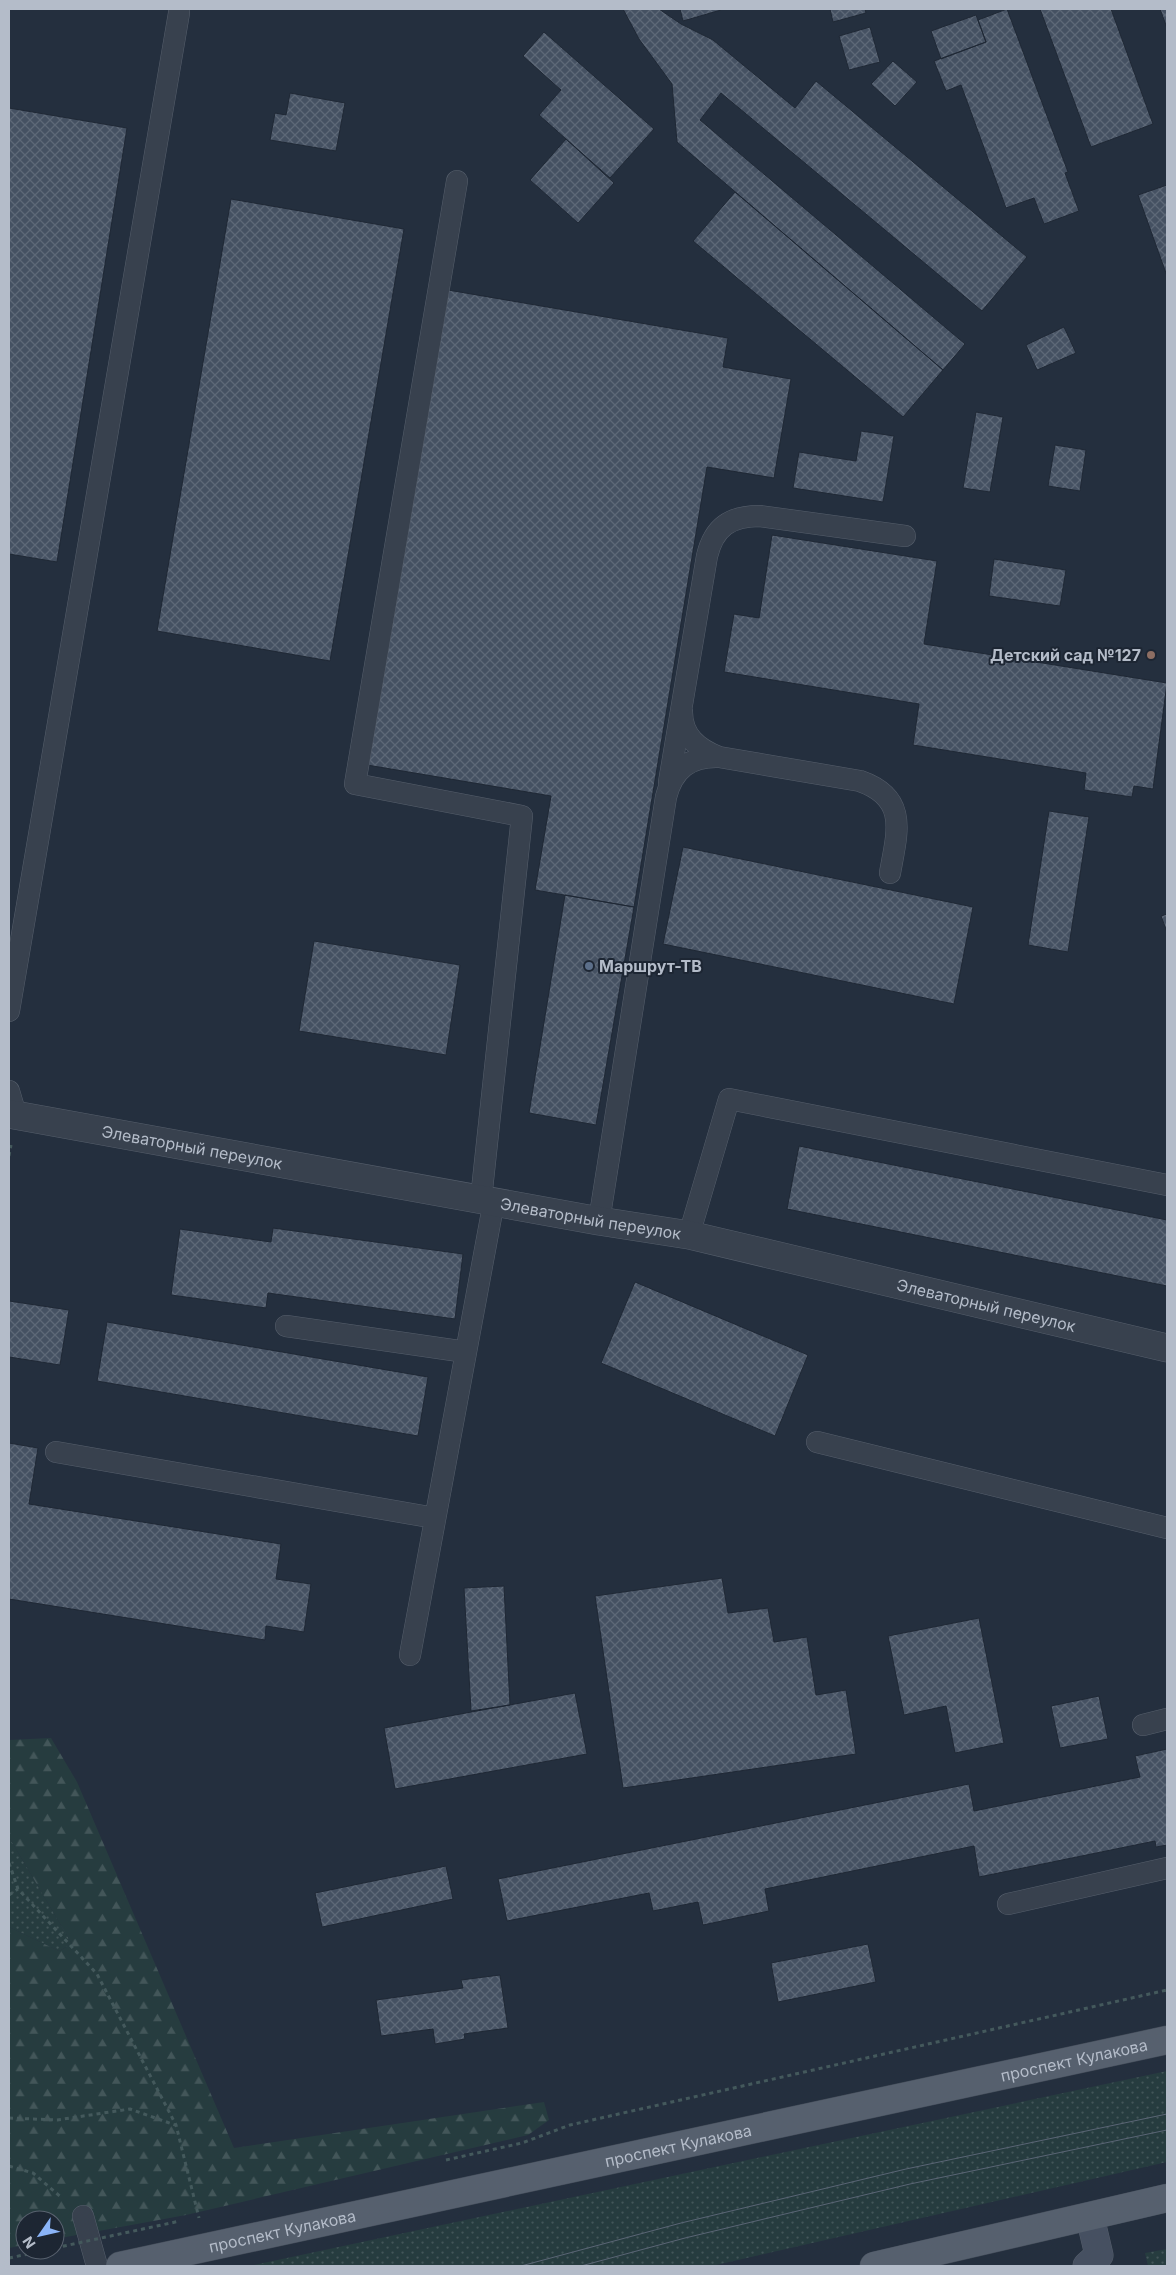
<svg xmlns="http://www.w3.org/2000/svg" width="1176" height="2275" font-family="Inter,sans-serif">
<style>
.grass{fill:url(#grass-dots)}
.forest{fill:url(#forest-firs)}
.building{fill:url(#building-cross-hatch);stroke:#1f2835}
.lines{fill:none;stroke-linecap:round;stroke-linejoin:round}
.lane-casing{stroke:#565f6c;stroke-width:22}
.street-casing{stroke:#565f6c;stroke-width:29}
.secondary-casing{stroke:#565f6c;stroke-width:29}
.primary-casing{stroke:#414a57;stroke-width:29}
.path{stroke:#44595c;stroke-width:3;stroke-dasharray:4 4;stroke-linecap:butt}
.lane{stroke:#38414e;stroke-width:21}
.street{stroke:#38414e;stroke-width:28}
.secondary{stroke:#465061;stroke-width:28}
.primary{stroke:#56606e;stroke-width:28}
.tram{stroke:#5a6575;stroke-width:1}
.path-bridge{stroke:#44595c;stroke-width:3;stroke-dasharray:4 4;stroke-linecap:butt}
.education-dot{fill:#8d6e63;stroke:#1d2633;stroke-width:2}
.service-dot{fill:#5c6f8a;stroke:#1d2633;stroke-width:2}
.labels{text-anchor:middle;stroke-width:4;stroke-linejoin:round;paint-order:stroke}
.poi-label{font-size:16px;font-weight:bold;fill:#b4bcc9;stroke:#1d2633;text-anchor:end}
.street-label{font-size:16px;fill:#b4bcc9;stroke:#1d2633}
</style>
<defs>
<pattern id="grass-dots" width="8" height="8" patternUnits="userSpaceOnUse" patternTransform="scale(1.25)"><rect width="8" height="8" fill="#263c3f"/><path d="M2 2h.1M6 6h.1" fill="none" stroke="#435659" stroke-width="1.8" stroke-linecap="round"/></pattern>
<pattern id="forest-firs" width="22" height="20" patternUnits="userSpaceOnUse" patternTransform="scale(1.25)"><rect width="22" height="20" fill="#263c3f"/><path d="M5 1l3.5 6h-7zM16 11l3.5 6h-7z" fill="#435659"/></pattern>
<pattern id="building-cross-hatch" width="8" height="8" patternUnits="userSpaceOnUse" patternTransform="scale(1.25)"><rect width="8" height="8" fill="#455162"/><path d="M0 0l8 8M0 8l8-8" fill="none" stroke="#5d6877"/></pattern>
</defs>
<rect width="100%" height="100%" fill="#242f3e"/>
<path class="grass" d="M9,1837L72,1944L59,1951L9,1927Z
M1167,2071V2162L712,2266H249Z
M1167,2249V2266H1148L1145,2253Z"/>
<path class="forest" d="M51,1738L77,1782L234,2148L544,2102L549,2120L528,2135L186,2215L55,2239V2220H25V2245L9,2248V1927L59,1951L72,1944L9,1837V1740Z"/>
<path class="building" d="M623,9H659L681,24L713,40L795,108L816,81L1027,257L982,311L721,93L700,120L965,344L943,370L677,142L672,84L639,39Z
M680,9H721V10L683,21Z
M830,9H865L866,13L833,22Z
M1007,9L1068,172L1065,173L1079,211L1044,224L1034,198L1006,208L961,85L946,91L934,61L986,42L978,20Z
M1040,9H1111L1153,124L1091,147Z
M1160,9H1167V28Z
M976,15L986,42L941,59L931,31Z
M870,27L880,62L849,70L839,36Z
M544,32L654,129L610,178L539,115L561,90L523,56Z
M893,61L917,82L895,106L871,84Z
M290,93L345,103L336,151L270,140L275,113L286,115Z
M9,108L127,128L57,562L9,554Z
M566,139L614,183L578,223L530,180Z
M1167,185V276L1138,195Z
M735,192L943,370L903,417L693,241Z
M231,199L404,229L330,661L157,631Z
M448,290L728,338L723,367L791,379L774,478L707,467L634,907L535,890L551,796L367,765Z
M1064,327L1076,353L1037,370L1026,345Z
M976,412L1003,417L990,492L963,488Z
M861,431L894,436L883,502L793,488L799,452L856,461Z
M1055,445L1086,450L1080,491L1048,486Z
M772,535L937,561L924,644L1167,683L1153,789L1134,786L1132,797L1084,790L1086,773L913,745L919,704L724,672L734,614L759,618Z
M994,559L1066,570L1060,606L989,596Z
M1049,811L1089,817L1068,952L1028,945Z
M683,847L973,907L954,1004L663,944Z
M565,895L634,907L596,1125L529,1113Z
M1167,914V932L1161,916Z
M314,941L460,965L446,1055L299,1031Z
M799,1146L1167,1220V1286L787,1209Z
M273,1228L463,1254L455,1319L268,1293L266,1308L171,1295L180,1229L271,1242Z
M635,1282L808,1355L775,1436L601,1363Z
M9,1301L69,1310L60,1365L9,1357Z
M107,1322L428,1377L418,1436L97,1381Z
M9,1443L38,1448L29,1504L281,1544L276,1579L311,1584L304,1632L266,1626L265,1640L9,1599Z
M722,1578L728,1613L768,1608L774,1642L807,1637L816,1695L846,1690L856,1754L623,1788L595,1596Z
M504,1586L510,1705L471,1711L464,1588Z
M979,1618L1004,1743L955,1753L946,1706L904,1715L888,1636Z
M575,1693L587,1754L395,1789L384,1728Z
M1099,1696L1108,1739L1060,1748L1051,1706Z
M1167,1749V1845L1156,1847L1155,1841L979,1877L974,1846L765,1889L769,1911L703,1925L698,1902L653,1911L649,1893L507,1921L498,1879L969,1784L974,1811L1140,1777L1135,1756Z
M446,1866L453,1899L322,1927L315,1893Z
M868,1944L876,1982L778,2002L771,1963Z
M500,1975L508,2028L464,2034L465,2039L435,2044L433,2029L381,2036L376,2000L463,1988L461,1980Z"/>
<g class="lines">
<defs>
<path id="lane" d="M457,181L355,784L522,816L481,1199
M682,712C682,736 698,749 719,757
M669,782L707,556C714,527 730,516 760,516L905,536
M9,1011L179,13
M9,1091L16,1115
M599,1221L666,797C673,769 690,756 719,757L860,781C909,798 897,833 890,873
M689,1235L729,1099L1167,1185
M286,1326L466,1352
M817,1442L1167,1528
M56,1452L435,1518
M410,1655L494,1201
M1143,1725L1167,1719
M1008,1904L1167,1868
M83,2216L97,2266"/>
<g id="street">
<path id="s1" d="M9,1114L599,1221L689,1235L1167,1348"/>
</g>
<path id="secondary" d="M1087,2266L1099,2255L1090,2217"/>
<g id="primary">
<path id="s2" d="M120,2266L1167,2040"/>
<path d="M874,2266L1167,2198"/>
</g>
</defs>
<use href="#lane" class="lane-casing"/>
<use href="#street" class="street-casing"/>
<use href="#secondary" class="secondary-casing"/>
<use href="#primary" class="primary-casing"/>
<path class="path" d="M9,1156L11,1145
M9,1863L18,1889L97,1974L176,2125L199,2218
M9,1895L18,1889
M9,2118L57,2120L130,2109L175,2125
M446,2160L522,2143L570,2125L1167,1990
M9,2166L33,2173L62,2198
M9,2258L47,2250"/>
<use href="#lane" class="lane"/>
<use href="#street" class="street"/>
<use href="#secondary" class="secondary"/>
<use href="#primary" class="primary"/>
<path class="tram" d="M521,2266L681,2223L906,2169L1167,2114
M581,2266L685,2238L910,2184L1167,2130"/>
<path class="path-bridge" d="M55,2248L180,2221"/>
</g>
<circle class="education-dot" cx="1151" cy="655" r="5"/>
<circle class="service-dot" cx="589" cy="966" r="5"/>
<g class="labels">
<g class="poi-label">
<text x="1141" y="661">Детский сад №127</text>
<text x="599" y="972" text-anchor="start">Маршрут-ТВ</text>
</g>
<g class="street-label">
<text dy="6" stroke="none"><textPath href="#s1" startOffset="186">Элеваторный переулок</textPath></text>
<text dy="6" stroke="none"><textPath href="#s1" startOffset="591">Элеваторный переулок</textPath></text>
<text dy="6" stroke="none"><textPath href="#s1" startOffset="996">Элеваторный переулок</textPath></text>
<text dy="6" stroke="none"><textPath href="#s2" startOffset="976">проспект Кулакова</textPath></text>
<text dy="6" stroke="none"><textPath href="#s2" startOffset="571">проспект Кулакова</textPath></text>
<text dy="6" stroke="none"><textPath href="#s2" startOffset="166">проспект Кулакова</textPath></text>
</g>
</g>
<rect width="1176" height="2275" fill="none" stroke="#b4bcc9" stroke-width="20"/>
<g transform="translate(40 2235) rotate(236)"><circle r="24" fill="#1d2633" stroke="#59626f"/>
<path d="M0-4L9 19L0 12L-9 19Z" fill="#8ab4f8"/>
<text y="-8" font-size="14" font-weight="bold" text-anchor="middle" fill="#b4bcc9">N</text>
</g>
</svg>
